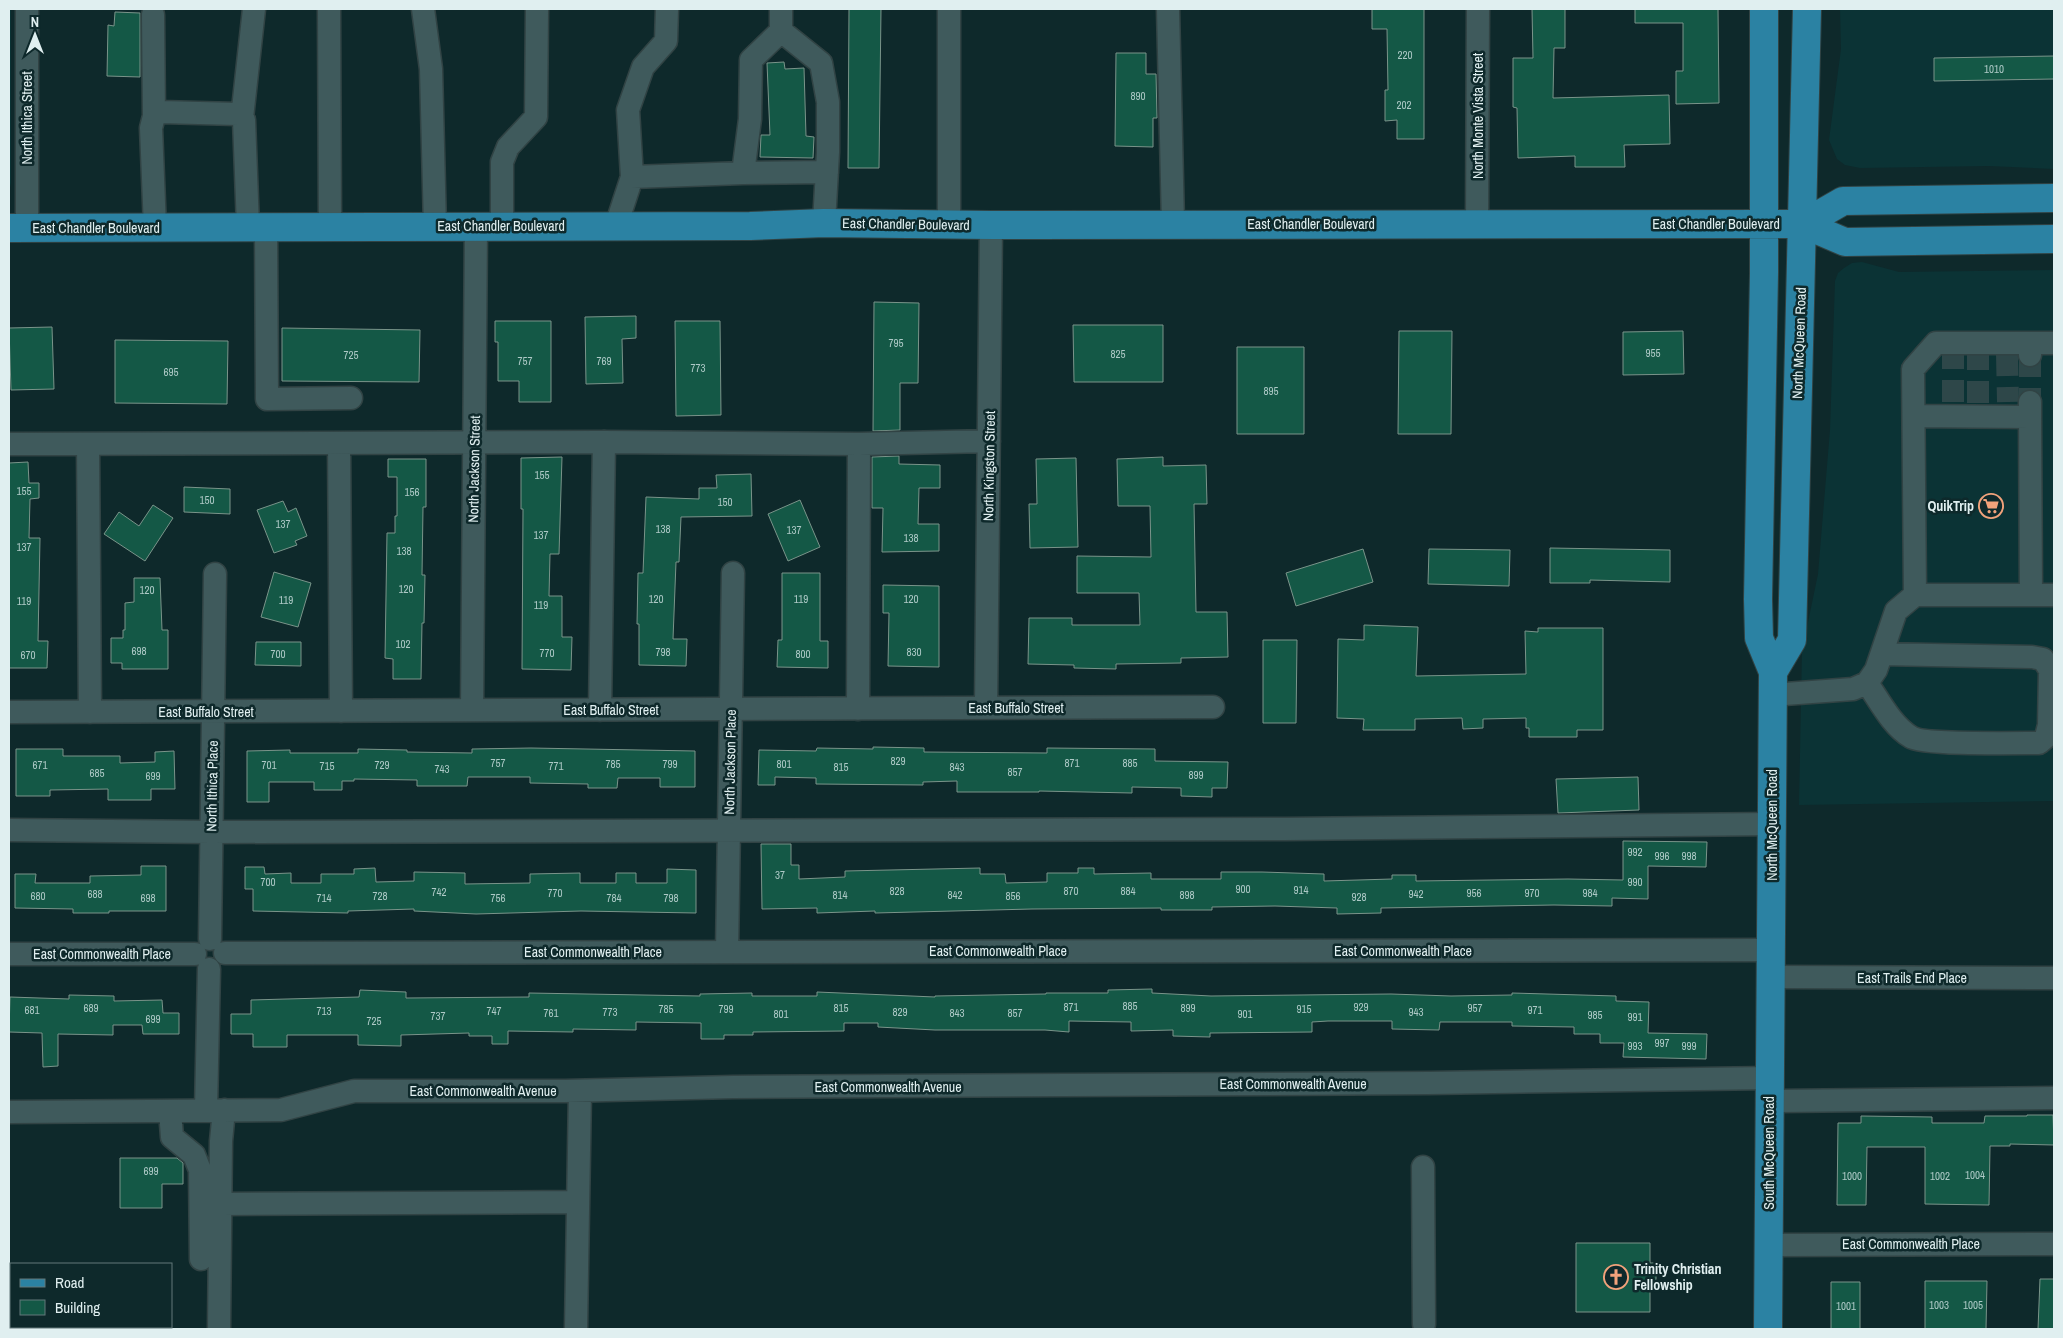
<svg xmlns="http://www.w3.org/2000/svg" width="2063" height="1338" font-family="'Archivo Narrow',sans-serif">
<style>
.built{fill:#0b3335}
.building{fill:#145846;stroke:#7a948a}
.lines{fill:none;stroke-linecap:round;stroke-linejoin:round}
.minor-tunnel{stroke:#2e4749;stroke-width:22;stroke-dasharray:22 11;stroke-linecap:butt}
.minor-casing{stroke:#314344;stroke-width:25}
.major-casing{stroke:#314344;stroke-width:30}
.minor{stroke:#3f5a5c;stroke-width:22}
.major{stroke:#2b82a3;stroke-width:28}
.labels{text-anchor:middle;stroke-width:5;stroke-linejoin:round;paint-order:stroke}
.number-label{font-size:11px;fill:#adc9c6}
.street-label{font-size:14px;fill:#e0eff0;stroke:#0e292b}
.poi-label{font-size:14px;font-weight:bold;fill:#e0eff0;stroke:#0e292b;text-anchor:end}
</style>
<rect width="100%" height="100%" fill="#0e292b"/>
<path class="built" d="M9,9H11V183L9,193Z
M1840,9H2054V169L1989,166L1860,168L1845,165L1837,159L1829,140L1841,49Z
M1862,262L1899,272L2054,270V801L1799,805L1802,651L1818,574L1830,430L1835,281L1838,273L1844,268L1852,263Z"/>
<path class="building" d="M849,9H881L879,168H848Z
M1372,9H1424V139H1397V120L1385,121V90H1388L1387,29H1372Z
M1532,9H1565V48H1554L1553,98L1669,95L1670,144L1624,145L1625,167H1575V156L1518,158L1517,108L1513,107V58H1533Z
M1635,9H1718L1719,103L1676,104V71H1683V23H1635Z
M115,12L140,13V77L107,76L108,25L114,26Z
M1116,53H1146V74H1156L1157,118H1153V147L1115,146Z
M2054,56V79L1934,81V58Z
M784,62L785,69L804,68L806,136L814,137L813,158L760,157L761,135H770L767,63Z
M874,302L919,303L918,383H900V430L873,431Z
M636,316V338L622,339L623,383L586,384L585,317Z
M495,321H551V402H519V381H498V342H495Z
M675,321H720L721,415L676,416Z
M1073,325H1163V382H1074Z
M52,327L54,389L11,390L9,328Z
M282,328L420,330L419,382L282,381Z
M1399,331H1452L1451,434H1398Z
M1683,331L1684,374L1623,375V332Z
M115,340L228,341L227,404L115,403Z
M1237,347H1304V434H1237Z
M899,456V464L940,465V488H919L918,524H939V551L882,552L883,508H872V457Z
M562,457L559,554H550L549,596H562V637H572L571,670L522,669L523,509H521V458Z
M1163,457V466L1206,465L1207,504H1194L1196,612H1227L1228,657L1181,658V663L1116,664V669L1074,668V665L1028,664L1029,618H1072V625H1140L1139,593H1077V556L1151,557L1150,506H1118L1117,459Z
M1076,458L1078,547L1030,548L1029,504H1037L1036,459Z
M388,459H426V507H423L422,575H425L424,623H422L421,679H393V659L385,658L387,533H395V516H397V477H388Z
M28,462L29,483H39V498L30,499L29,538H40L38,641H48L47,668H9V463Z
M751,474L752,516L681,517L679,562H676L673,639H687L686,666L639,665V624H637L638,573H643L646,497L699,499V488H717L716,475Z
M184,487L230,489V514L184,512Z
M800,500L820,547L788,561L768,514Z
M283,501L288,512L296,508L307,536L295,541L297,545L274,553L257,510Z
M153,505L173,518L145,561L104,534L119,512L139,526Z
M1550,548L1670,550V582L1590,580V583H1550Z
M1363,549L1373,582L1296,606L1286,573Z
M1429,549L1510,550L1509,586L1428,584Z
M274,572L311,583L298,627L261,617Z
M782,573H820V641H828V668L777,667L778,640H782Z
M134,578H160L162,630H168V669H122V663H111V638H123V630H125V603L134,602Z
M883,585L939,586V667L888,666L889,613H883Z
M1364,625L1418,627L1416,676L1526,674L1525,631L1538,632V628H1603V730H1577V737H1529V728H1526V718L1483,719V728L1463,729L1462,718L1415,719V730H1363L1364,719L1337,718L1338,639L1364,640Z
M1263,640H1297L1296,723H1263Z
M256,642H301V666L255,665Z
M873,747L924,748V752L1047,753V748L1155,749V761L1228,762L1227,788H1212V797L1181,796V788L1132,787V793L1039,791V792H957V781L923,782V785L816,784V778L775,777V785H758L759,750L816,751L817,748L873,749Z
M531,748L695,751V787H660V778H618L617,788H588V784L530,783V777H468L467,786H417V780L354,779V781H342V790H314V782H269V802H247V751L290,750V753H358V749L407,750V752L472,753V749Z
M16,749H63V756H120V763L155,762V752L174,751L175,789H151V800H108V789L50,790V796H16Z
M1638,777L1639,810L1558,813L1556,779Z
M1623,841L1707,842L1706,867L1648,866V899L1612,898V906L1554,905L1381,908V913L1337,914V908L1275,906L1212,907V910H1161V908L1032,909L875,913V911L817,913V908L762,909L761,844H791V865H799V879L845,877V871L980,868V874H1005L1006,883L1047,882V873H1078V868H1094V874L1151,873V879H1221V872H1262L1324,874V881L1392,879V875H1416V881L1568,879L1623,880Z
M141,866H166V911H109V913H73V909L15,908V874H36L35,883H90V876L141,875Z
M245,867H264L265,874L291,873V883H321V874H354V869L375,868L376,882L414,881V872L465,873V884L530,883V874L580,873V883H616V873H636V883H667V869L696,870V913L581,911L476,914L414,911V909L348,911V913L253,911V889H245Z
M1152,989V993L1211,996L1391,994L1451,996L1512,995V993L1616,996V1001L1649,1002L1648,1033L1707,1034L1706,1059L1623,1057L1624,1043H1600V1034H1574V1027L1512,1026V1022H1440L1439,1030L1392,1029V1021H1328L1312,1022V1032L1210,1033V1037L1173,1036V1030L1131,1031V1022L1069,1021V1032L1045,1030H935L878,1027V1023H844V1031L753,1032V1035H724V1039H701V1023L636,1022V1030L573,1029V1032L508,1031V1044H492V1036H469V1033L401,1035V1046L358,1045V1035H287V1047H253V1034H231V1014H251V1000L359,997L360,990L406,992V998L529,997V993L700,996V994L752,993V996H817V992L935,997V996L1046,994V993H1108V990Z
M69,995L114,996V1001L162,1000L163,1013H179V1034H143L142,1025H113V1035L58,1034V1066L43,1067L42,1033L9,1032L10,997L69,999Z
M2027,1115H2053L2054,1145L2010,1144V1146H1990L1989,1205L1925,1204V1147H1867L1866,1205H1837L1838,1123H1861V1116L1932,1117V1123H1984L1985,1116H2027Z
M120,1158H177L183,1163V1184H162V1208H120Z
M1576,1243H1650V1263H1656V1291H1650V1312H1576Z
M2040,1279H2054V1329H2038Z
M1925,1281H1987L1986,1329H1925Z
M1831,1282H1860V1329H1831Z"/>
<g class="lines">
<path class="minor-tunnel" d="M2007,354L2008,402
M2030,355V401
M1953,402V351
M1978,403V353"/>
<defs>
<path id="minor" d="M27,9V228
M329,9L330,227
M423,9L431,69L435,227
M781,9V31L751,60L750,119L743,173L827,172
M949,9V224
M1168,9L1173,224
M153,15L154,116
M781,31L821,63L828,102V152L824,223
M242,118L254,9
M632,177L743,173
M1477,224L1478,9
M502,226V162L508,147L536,117L537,9
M616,226L632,177L628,110L643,67L666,41L667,9
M266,227L267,399L351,398
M155,228L151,128L154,116L161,112L237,114L244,120L248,227
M2030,343H2054
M1914,416L2030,417V402
M2030,417L2031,595
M339,443L341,711
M9,444L604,442L859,444L989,441
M88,444L90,712
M1915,595L1913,369L1936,343H2030V355
M1867,683C1879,700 1892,726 1911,737C1923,745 2017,743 2039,743L2046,737L2049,725L2050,670L2043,659L2032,657L1882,654
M1772,695L1853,689L1867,683L1876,670L1896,611L1915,595H2054
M986,708L991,225
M858,709L859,444
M472,710L476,227
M600,710L604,442
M9,712L1213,707
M9,830L211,832L1286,829L1772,824
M210,939L215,574
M727,952L733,573
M225,953L1771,950
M9,954H195
M1770,977L2054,978
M1770,1101L2054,1098
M206,1110L209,969
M170,1111L172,1137L194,1155L200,1170L201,1259
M9,1112L281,1110L354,1091H565L733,1087L1429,1083L1770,1078
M1423,1167L1424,1324
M221,1204L578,1202
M1769,1245L2054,1244
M219,1329L221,1141L224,1110
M576,1329L580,1091"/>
<path id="major" d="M1764,9V273L1758,599L1759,638L1773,672L1768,1329
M1803,224L1843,201L2054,198
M9,228L750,226L824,223L991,225L1803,224L1845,242L2054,239
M1773,672L1792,640L1807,9"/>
</defs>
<use href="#minor" class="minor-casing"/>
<use href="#major" class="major-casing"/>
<use href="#minor" class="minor"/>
<use href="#major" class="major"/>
</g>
<defs>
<symbol id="supermarket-ring" viewBox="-11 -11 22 22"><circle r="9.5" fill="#0e292b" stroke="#f1a27b" stroke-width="1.5"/><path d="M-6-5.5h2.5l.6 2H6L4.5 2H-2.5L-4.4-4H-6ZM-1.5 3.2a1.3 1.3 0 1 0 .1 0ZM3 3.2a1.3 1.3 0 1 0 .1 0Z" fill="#f1a27b"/></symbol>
<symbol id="church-ring" viewBox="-11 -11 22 22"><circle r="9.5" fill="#0e292b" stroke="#f1a27b" stroke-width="1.5"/><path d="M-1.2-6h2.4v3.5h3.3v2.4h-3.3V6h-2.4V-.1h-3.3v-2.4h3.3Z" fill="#f1a27b"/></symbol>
</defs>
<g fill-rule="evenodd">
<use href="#supermarket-ring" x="1977" y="492" width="28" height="28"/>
<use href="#church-ring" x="1602" y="1263" width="28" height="28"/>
</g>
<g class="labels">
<g class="number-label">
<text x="1405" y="59">220</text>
<text x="1994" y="73">1010</text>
<text x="1138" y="100">890</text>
<text x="1404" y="109">202</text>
<text x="896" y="347">795</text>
<text x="1653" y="357">955</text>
<text x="1118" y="358">825</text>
<text x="351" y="359">725</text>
<text x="525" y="365">757</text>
<text x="604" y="365">769</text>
<text x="698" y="372">773</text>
<text x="171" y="376">695</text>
<text x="1271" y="395">895</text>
<text x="542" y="479">155</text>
<text x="24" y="495">155</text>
<text x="412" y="496">156</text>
<text x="207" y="504">150</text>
<text x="725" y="506">150</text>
<text x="283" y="528">137</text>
<text x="663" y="533">138</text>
<text x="794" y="534">137</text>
<text x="541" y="539">137</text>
<text x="911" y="542">138</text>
<text x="24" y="551">137</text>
<text x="404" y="555">138</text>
<text x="406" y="593">120</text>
<text x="147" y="594">120</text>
<text x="656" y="603">120</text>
<text x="801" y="603">119</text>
<text x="911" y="603">120</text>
<text x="286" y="604">119</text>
<text x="24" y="605">119</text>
<text x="541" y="609">119</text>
<text x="403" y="648">102</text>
<text x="139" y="655">698</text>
<text x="663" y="656">798</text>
<text x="914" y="656">830</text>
<text x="547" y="657">770</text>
<text x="278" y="658">700</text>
<text x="803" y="658">800</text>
<text x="28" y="659">670</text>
<text x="898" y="765">829</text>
<text x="498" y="767">757</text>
<text x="1072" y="767">871</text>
<text x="1130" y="767">885</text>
<text x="613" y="768">785</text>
<text x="670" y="768">799</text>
<text x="784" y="768">801</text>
<text x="40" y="769">671</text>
<text x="269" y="769">701</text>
<text x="382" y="769">729</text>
<text x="327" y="770">715</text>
<text x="556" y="770">771</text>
<text x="841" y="771">815</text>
<text x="957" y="771">843</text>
<text x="442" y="773">743</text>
<text x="1015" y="776">857</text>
<text x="97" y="777">685</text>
<text x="1196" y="779">899</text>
<text x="153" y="780">699</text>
<text x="1635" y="856">992</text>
<text x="1662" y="860">996</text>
<text x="1689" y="860">998</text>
<text x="780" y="879">37</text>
<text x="268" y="886">700</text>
<text x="1635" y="886">990</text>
<text x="1243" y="893">900</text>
<text x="1301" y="894">914</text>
<text x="897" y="895">828</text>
<text x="1071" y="895">870</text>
<text x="1128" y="895">884</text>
<text x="439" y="896">742</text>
<text x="555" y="897">770</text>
<text x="1474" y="897">956</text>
<text x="1532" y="897">970</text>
<text x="1590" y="897">984</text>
<text x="95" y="898">688</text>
<text x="1416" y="898">942</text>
<text x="840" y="899">814</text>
<text x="955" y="899">842</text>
<text x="1187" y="899">898</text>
<text x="38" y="900">680</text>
<text x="380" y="900">728</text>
<text x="1013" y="900">856</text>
<text x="1359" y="901">928</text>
<text x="148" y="902">698</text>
<text x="324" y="902">714</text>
<text x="498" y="902">756</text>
<text x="614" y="902">784</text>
<text x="671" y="902">798</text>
<text x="1130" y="1010">885</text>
<text x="1071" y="1011">871</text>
<text x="1361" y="1011">929</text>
<text x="91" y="1012">689</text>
<text x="841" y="1012">815</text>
<text x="1188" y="1012">899</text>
<text x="1475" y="1012">957</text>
<text x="666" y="1013">785</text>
<text x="726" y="1013">799</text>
<text x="1304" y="1013">915</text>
<text x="32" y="1014">681</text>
<text x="1535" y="1014">971</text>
<text x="324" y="1015">713</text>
<text x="494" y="1015">747</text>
<text x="610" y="1016">773</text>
<text x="900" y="1016">829</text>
<text x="1416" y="1016">943</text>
<text x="551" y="1017">761</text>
<text x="957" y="1017">843</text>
<text x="1015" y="1017">857</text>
<text x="781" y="1018">801</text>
<text x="1245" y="1018">901</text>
<text x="1595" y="1019">985</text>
<text x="438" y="1020">737</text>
<text x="1635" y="1021">991</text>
<text x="153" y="1023">699</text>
<text x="374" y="1025">725</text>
<text x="1662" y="1047">997</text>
<text x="1635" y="1050">993</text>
<text x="1689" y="1050">999</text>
<text x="151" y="1175">699</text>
<text x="1975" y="1179">1004</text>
<text x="1852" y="1180">1000</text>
<text x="1940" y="1180">1002</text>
<text x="1939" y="1309">1003</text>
<text x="1973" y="1309">1005</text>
<text x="1846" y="1310">1001</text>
</g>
<g class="street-label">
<text transform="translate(1478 116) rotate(-90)" y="5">North Monte Vista Street</text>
<text transform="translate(27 118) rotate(-90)" y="5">North Ithica Street</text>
<text transform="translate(906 224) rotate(1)" y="5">East Chandler Boulevard</text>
<text x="1311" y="229">East Chandler Boulevard</text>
<text x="1716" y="229">East Chandler Boulevard</text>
<text x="501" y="231">East Chandler Boulevard</text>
<text x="96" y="233">East Chandler Boulevard</text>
<text transform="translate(1799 343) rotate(-88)" y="5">North McQueen Road</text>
<text transform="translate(989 466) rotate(-89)" y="5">North Kingston Street</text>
<text transform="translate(474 469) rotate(-89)" y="5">North Jackson Street</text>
<text x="1016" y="713">East Buffalo Street</text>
<text x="611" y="715">East Buffalo Street</text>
<text x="206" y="717">East Buffalo Street</text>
<text transform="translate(730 762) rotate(-89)" y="5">North Jackson Place</text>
<text transform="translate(212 786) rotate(-89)" y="5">North Ithica Place</text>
<text transform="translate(1772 825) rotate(-90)" y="5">North McQueen Road</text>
<text x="998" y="956">East Commonwealth Place</text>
<text x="1403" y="956">East Commonwealth Place</text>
<text x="593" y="957">East Commonwealth Place</text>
<text x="102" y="959">East Commonwealth Place</text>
<text x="1912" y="983">East Trails End Place</text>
<text x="1293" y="1089">East Commonwealth Avenue</text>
<text x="888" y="1092">East Commonwealth Avenue</text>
<text x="483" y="1096">East Commonwealth Avenue</text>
<text transform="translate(1769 1153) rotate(-90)" y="5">South McQueen Road</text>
<text x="1911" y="1249">East Commonwealth Place</text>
</g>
<g class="poi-label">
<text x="1974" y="511">QuikTrip</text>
<text x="1634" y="1274" text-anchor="start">Trinity Christian<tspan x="1634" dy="16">Fellowship</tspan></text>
</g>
</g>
<rect width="2063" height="1338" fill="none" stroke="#e0eff0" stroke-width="20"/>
<rect x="10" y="1263" width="162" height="65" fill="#0e292b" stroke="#62787a"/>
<rect x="20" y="1279" width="25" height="8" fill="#2b82a3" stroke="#62787a"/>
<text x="55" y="1288" font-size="15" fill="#e0eff0">Road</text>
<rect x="20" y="1300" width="25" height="15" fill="#145846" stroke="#62787a"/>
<text x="55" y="1313" font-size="15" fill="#e0eff0">Building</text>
<g transform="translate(35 35)" stroke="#0e292b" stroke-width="4" paint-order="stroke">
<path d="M0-4L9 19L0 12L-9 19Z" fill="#e0eff0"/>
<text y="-8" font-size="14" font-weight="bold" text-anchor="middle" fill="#e0eff0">N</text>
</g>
</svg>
